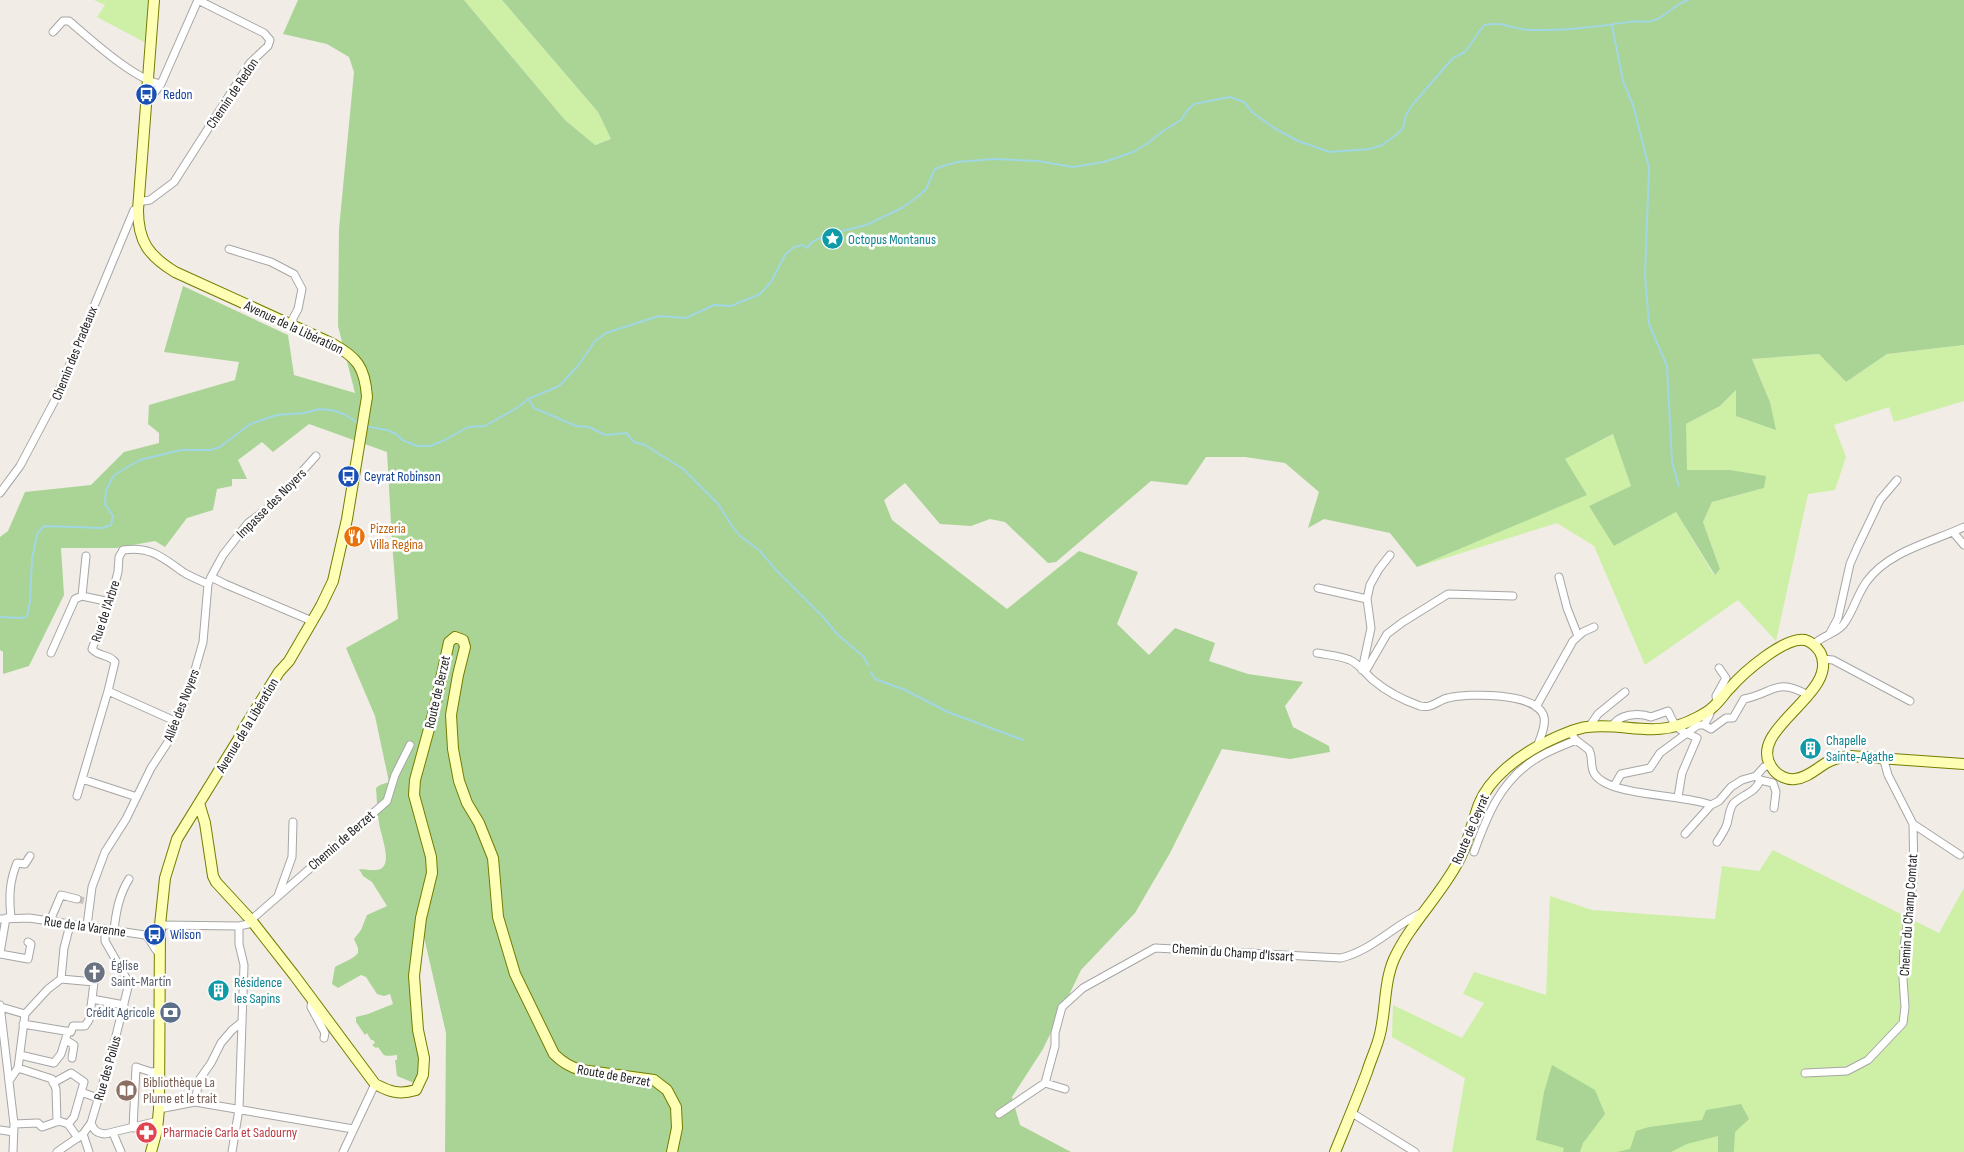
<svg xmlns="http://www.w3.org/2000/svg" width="1964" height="1152" font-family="'Sofia Sans Condensed',sans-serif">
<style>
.grass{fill:#cdf0a6}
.forest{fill:#aad495}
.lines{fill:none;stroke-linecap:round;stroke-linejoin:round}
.stream{stroke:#a1d6e3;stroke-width:2}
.street-tunnel{stroke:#c7c3bd;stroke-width:7;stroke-dasharray:7 3.5;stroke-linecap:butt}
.street-casing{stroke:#a6a6a6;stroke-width:9}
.secondary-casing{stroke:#737d00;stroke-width:12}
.street{stroke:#fff;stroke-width:7}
.secondary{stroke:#feffb5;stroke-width:10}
.labels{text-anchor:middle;stroke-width:5;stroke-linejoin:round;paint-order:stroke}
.street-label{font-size:14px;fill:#1f1f1f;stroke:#fff}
.transit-label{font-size:14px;fill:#164399;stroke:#fff;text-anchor:start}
.culture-label{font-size:14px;fill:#0d838f;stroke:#fff;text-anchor:start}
.food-label{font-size:14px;fill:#c56008;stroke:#fff;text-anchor:start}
.worship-label{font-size:14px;fill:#5b616d;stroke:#fff;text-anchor:start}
.service-label{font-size:14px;fill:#4e5e75;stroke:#fff;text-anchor:end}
.education-label{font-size:14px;fill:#785e54;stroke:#fff;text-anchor:start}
.health-label{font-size:14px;fill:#be3a42;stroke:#fff;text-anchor:start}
</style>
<rect width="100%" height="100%" fill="#f1ece5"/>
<path class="grass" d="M94,0H157L146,43L97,17L105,5Z
M464,0H502L598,112L611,139L594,145L565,120Z
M1964,345V401L1894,422L1889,407L1834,425L1846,457L1835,490L1808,494L1776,641L1738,600L1645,665L1594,546L1557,523L1417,567L1586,495L1564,459L1614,434L1631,486L1614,546L1676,512L1714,575L1720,569L1703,522L1712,502L1764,488L1730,470H1686V424L1720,406L1736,390L1770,402L1752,359L1819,354L1846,382L1887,354Z
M1773,850L1939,933L1964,888V1152H1452L1465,1078L1392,1037L1393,1005L1462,1038L1484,1003L1463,994L1474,972L1546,995L1550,896L1592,910L1715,919L1722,866L1759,871Z"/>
<path class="forest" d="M298,0H464L565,120L595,145L611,139L598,112L502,0H1964V345L1887,354L1846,382L1819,354L1752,359L1770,402L1776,430L1736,416V390L1720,406L1686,424L1687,470H1730L1766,476L1764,488L1712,502L1703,522L1720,569L1715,575L1676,512L1614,546L1589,506L1631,486L1613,434L1565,459L1587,495L1417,567L1390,533L1324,519L1308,528L1319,492L1285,463L1245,457H1206L1187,485L1151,481L1056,562L1048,563L1005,522L990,519L971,526L940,524L905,483L884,500L892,520L1007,609L1079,551L1138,572L1117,624L1149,655L1175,628L1215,643L1209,661L1248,674L1303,682L1285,706L1293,727L1329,746L1330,752L1290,759L1222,749L1170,853L1135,913L1081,970L1043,1049L1012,1097L1020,1125L1071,1152H445L446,1033L421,924L417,948L424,1058L419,1085L397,1076L395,1060H397V1055C382,1057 385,1056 378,1047L376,1048L372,1045L375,1043L373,1040H371L367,1033L365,1035L356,1022V1017L368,1014L393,1004L390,994L384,996L377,994L366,977L361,975L338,988L332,984L335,967C343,962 352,960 358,953V948L354,939L361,930L367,915L387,906L372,882L363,876L359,869C365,869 377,872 382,868C392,861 380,833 379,823C377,811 377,800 376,788L380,785L389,782L375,716L346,648L398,619L392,541L387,452L309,424L273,452L262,442L238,460L247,479H232V486L217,489L213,510L187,518L165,547L155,541L116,548H61L64,595L29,666L3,674V652L0,650V537L8,531L25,492L91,485L124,452L159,443V433L148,424L149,405L235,380L239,362L164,352L183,286L288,335L294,375L355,393L338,326L339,229L354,72L349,57L327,44L283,34Z
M1552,1065L1595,1090L1605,1114L1583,1143L1580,1152H1563L1564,1148L1536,1140L1544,1092Z
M1741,1104L1749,1119L1735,1132L1734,1152H1718V1136L1687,1144L1671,1152H1617L1630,1149L1636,1131L1649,1127L1702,1120L1706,1110Z"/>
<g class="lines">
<path class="stream" d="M1612,26L1623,81L1633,105L1649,168L1645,275L1649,324L1667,366L1672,462L1679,486
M529,400L534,408L576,426L589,427L605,435L626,433L634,442L645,445L683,469L719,505L732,526L740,536L759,550L777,571L823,617L838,635L864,657L868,665
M365,426L387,430L396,434L404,441L418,446H430L445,440L468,427L485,426L517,408L528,399L559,386L577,367L595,341L606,333L659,316L686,318L714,305L731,306L760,294L771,282L785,255L794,247L802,245L807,248L812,242L826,235L866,225L902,208L920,195L926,189L935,169L943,166L957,162L994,159L1038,161L1073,167L1104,162L1133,152L1148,143L1163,131L1181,120L1187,111L1194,104L1214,100L1230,97L1244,102L1253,113L1274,128L1298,141L1318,148L1330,152L1370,149L1382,145L1396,135L1403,128L1406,115L1413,104L1453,58L1465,52L1484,25C1504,21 1512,29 1529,30C1567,31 1600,26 1637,21C1662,26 1667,7 1688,0
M0,617L23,618L27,616L30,601L32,559L37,534L44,526L103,528L111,525L113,516L105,504L106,490L114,475L140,460L181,450H210L220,447L250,424L277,415L304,413L319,409L331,410L344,414L358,423
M871,672L875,679L905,690L948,712L1023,740"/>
<path class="street-tunnel" d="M77,899L90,902"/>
<defs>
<path id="street" d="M53,32L63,21H69C89,38 136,81 161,84
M147,94L155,92L161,84L198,0
M138,202L150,200L174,182L250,63L268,46L270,40L264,33L198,0
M229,249L271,262L294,274L302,289L298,309L290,324
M0,493L20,466L55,400L124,234L134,210H138
M1953,532L1964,545
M211,577L223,555L248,523L272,505L316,456
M1559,577L1567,608L1578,636
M1318,588L1367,599
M82,596L86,556
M1830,633L1838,618L1850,564L1857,548L1880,500L1897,480
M1814,644C1822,636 1835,634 1843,625C1853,613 1857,594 1867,581C1889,551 1932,542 1964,527
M51,653L75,599L82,596L110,602
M1317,653C1328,655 1340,656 1350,660C1359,664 1366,674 1373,680C1387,692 1403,700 1420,706C1432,709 1438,700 1448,698C1468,693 1538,692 1544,717C1546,727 1540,738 1537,747
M1823,659L1833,660L1910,701
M1362,670L1371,628L1367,599L1370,585L1379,569L1390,555
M1365,672L1387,634L1403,622L1448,594L1513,596
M108,691L115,662C109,654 99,657 92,649L110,602L118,572L119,557L123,550C150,546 162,557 183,572C191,577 199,580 208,584
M1717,704L1716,696L1726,678L1719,668
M1536,707L1573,641L1583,632L1594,627
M1711,710L1709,716L1704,725L1711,729L1726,718H1733L1744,699C1774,693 1776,677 1808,695
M1589,727L1598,714L1625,692
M1612,727C1618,714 1639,712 1651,717L1668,711C1677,731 1678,729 1697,738L1682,773L1678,797
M1570,732L1576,740L1589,750C1593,757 1590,766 1594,773C1607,797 1685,794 1711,805
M82,779L137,797
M1760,780L1773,783L1776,792L1774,808
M1614,786L1621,774L1650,768L1660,753L1698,725H1704
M77,796L108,691L177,722
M1913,824L1960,855
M1685,834L1711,805L1719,801L1731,787L1742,780L1756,776L1764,767L1770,765
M1717,842C1721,836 1725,830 1727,824C1729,817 1729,810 1733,804C1741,795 1756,793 1760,780L1756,776
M1474,852C1487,816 1500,782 1534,760C1547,751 1562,746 1576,740
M278,896L292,857L293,822
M11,918C9,898 9,882 17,863L25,864L30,856
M0,919L29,918L145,935C152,940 153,949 160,954
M251,920L387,801L395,775L410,745
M50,921L61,895L77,899
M160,925L239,926L253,923
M87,926L92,887L105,852L126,819L151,768L170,739L188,694L203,642L208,584L211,577L225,584L312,621
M114,930C116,912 119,895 129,879
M0,953L6,918
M0,954L28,959L31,944L28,942
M61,979L94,982L92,999
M312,999L311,1007L325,1033L324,1038
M0,1005L14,1124L13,1152
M1,1007L25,1014L18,1068L9,1081
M25,1014L48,989L61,979L64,948L70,925
M23,1024L71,1032L73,1026H85L89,1020L92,999L124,1005
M66,1040L74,1045L72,1058
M20,1055L54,1063L61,1054L68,1031
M18,1068L52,1079L56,1089L57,1122
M1805,1073L1847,1071L1868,1060L1903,1023L1905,1007L1903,979L1904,947L1914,875L1913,824L1888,775L1883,757
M53,1083L71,1073L84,1082L74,1117L68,1124
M1045,1083L1065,1089
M81,1092L98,1098
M195,1102L199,1080L211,1063L221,1043L232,1030L242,1022
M159,1109L195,1102L353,1129
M1352,1113L1415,1152
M999,1114L1045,1083L1055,1046V1033L1062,1007L1083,988L1155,948L1341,958C1373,950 1394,925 1423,912
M91,1123C94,1131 97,1133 105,1134L158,1121
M14,1124L38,1123L42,1127L59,1121L68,1124L78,1138
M133,1128L136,1067L151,1072L160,1071
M0,1130L14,1132
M113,1133L121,1152
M83,1134L89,1152
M57,1152L83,1134L91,1123L111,1056L129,983L105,941V929
M232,1152L239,1109L244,965L239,944V926
M343,1152L375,1084"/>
<path id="secondary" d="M199,803L205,823L213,876L216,882L251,920L294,975L375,1084C390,1092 399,1095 416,1090L423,1075L424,1058L418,1030L414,976L421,918L432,873L431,857L414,795L415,780L435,707L449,642L455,637L463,640L465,647L458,675L451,715L453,749L459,781L467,803L479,823L493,858L498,917L515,974L554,1054C562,1062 569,1067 581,1070L654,1080L667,1090L676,1107L677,1128L672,1152
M151,1152L157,1130L159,1109L160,925L165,878L177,839L238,740L244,728L279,672L289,661L321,606L333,581L347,519L367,397C365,367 357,357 331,343L175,272C149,256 138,242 138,210L154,0
M1335,1152C1346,1125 1357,1099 1367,1072C1371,1059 1377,1047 1380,1034C1386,1009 1384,982 1394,959C1410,924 1440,896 1458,862C1468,844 1472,823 1479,804C1490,777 1519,756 1544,743C1557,737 1572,729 1587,727C1627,722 1655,740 1696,718C1702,715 1708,712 1713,707C1720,701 1724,694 1730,688C1743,673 1785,636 1805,640C1812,642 1816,646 1820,652C1842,694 1742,730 1773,769C1778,776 1787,780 1795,779C1807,778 1816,769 1826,763C1834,758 1842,757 1850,756L1964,764"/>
</defs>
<use href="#street" class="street-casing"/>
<use href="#secondary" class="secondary-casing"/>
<use href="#street" class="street"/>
<use href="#secondary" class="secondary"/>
</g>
<defs>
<symbol id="bus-disc" viewBox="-11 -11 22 22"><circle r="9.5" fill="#1a4fb4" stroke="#fff"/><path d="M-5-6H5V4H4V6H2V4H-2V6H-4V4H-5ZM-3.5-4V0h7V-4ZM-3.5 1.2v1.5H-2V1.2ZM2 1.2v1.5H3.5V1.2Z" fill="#fff"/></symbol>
<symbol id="sight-disc" viewBox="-11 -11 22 22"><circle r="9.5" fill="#0f9aa8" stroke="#fff"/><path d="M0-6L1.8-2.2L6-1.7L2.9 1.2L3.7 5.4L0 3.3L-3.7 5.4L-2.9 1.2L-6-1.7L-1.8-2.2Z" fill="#fff"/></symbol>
<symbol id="restaurant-disc" viewBox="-11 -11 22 22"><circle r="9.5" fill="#e8710a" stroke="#fff"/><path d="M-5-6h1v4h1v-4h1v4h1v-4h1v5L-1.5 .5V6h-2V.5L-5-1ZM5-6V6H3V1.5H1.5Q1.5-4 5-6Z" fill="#fff"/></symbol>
<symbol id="building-disc" viewBox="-11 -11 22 22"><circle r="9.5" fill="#0f9aa8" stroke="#fff"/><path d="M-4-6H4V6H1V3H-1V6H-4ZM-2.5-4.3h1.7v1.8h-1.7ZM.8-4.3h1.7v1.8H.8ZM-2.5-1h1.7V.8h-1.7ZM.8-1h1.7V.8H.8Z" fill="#fff"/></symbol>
<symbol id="church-disc" viewBox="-11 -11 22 22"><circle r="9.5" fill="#6b7280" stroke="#fff"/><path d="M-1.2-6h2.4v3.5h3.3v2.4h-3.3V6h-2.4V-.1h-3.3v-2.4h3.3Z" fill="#fff"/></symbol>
<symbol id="bank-disc" viewBox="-11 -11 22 22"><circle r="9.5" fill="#5c6f8a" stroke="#fff"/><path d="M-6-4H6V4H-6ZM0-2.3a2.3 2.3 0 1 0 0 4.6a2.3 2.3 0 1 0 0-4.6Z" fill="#fff"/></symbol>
<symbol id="library-disc" viewBox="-11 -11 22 22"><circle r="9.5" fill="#8d6e63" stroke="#fff"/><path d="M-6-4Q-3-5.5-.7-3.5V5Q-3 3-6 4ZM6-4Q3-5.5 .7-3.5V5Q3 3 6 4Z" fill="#fff"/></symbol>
<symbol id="pharmacy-disc" viewBox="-11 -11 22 22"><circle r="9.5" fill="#e0444e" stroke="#fff"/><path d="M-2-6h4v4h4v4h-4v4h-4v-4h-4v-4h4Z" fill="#fff"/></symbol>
</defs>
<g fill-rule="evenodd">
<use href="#bus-disc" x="134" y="82" width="25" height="25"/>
<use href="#sight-disc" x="820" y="226" width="25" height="25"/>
<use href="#bus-disc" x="336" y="464" width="25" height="25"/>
<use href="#restaurant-disc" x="342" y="524" width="25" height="25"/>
<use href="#building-disc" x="1798" y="736" width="25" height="25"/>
<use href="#bus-disc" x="142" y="922" width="25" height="25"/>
<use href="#church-disc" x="82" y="960" width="25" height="25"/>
<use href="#building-disc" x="206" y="978" width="25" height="25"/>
<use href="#bank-disc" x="158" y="1000" width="25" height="25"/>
<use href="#library-disc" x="114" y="1078" width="25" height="25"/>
<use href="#pharmacy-disc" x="134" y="1120" width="25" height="25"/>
</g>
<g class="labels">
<g class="street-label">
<text transform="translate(232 93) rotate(-56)" y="5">Chemin de Redon</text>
<text transform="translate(294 327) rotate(25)" y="5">Avenue de la Libération</text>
<text transform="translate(74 353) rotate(-68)" y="5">Chemin des Pradeaux</text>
<text transform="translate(271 503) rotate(-45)" y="5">Impasse des Noyers</text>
<text transform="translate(105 611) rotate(-72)" y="5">Rue de l'Arbre</text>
<text transform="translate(437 692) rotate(-77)" y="5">Route de Berzet</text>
<text transform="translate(181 705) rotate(-69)" y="5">Allée des Noyers</text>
<text transform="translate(247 725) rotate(-59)" y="5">Avenue de la Libération</text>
<text transform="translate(1470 829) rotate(-67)" y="5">Route de Ceyrat</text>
<text transform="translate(341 840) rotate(-41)" y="5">Chemin de Berzet</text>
<text transform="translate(1908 915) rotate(-86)" y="5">Chemin du Champ Comtat</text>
<text transform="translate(85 926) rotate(8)" y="5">Rue de la Varenne</text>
<text transform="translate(1233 952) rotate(4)" y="5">Chemin du Champ d'Issart</text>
<text transform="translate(107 1068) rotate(-74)" y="5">Rue des Poilus</text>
<text transform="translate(614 1075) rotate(10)" y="5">Route de Berzet</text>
</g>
<g class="transit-label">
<text x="163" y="99">Redon</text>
<text x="364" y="481">Ceyrat Robinson</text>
<text x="170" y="939">Wilson</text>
</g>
<g class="culture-label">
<text x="848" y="244">Octopus Montanus</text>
<text x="1826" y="745">Chapelle<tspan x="1826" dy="16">Sainte-Agathe</tspan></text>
<text x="234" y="987">Résidence<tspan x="234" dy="16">les Sapins</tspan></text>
</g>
<g class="food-label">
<text x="370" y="533">Pizzeria<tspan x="370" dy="16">Villa Regina</tspan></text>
</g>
<g class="worship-label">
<text x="111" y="970">Église<tspan x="111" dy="16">Saint-Martin</tspan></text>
</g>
<g class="service-label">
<text x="155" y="1017">Crédit Agricole</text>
</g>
<g class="education-label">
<text x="143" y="1087">Bibliothèque La<tspan x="143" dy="16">Plume et le trait</tspan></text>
</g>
<g class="health-label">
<text x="163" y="1137">Pharmacie Carla et Sadourny</text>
</g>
</g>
</svg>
